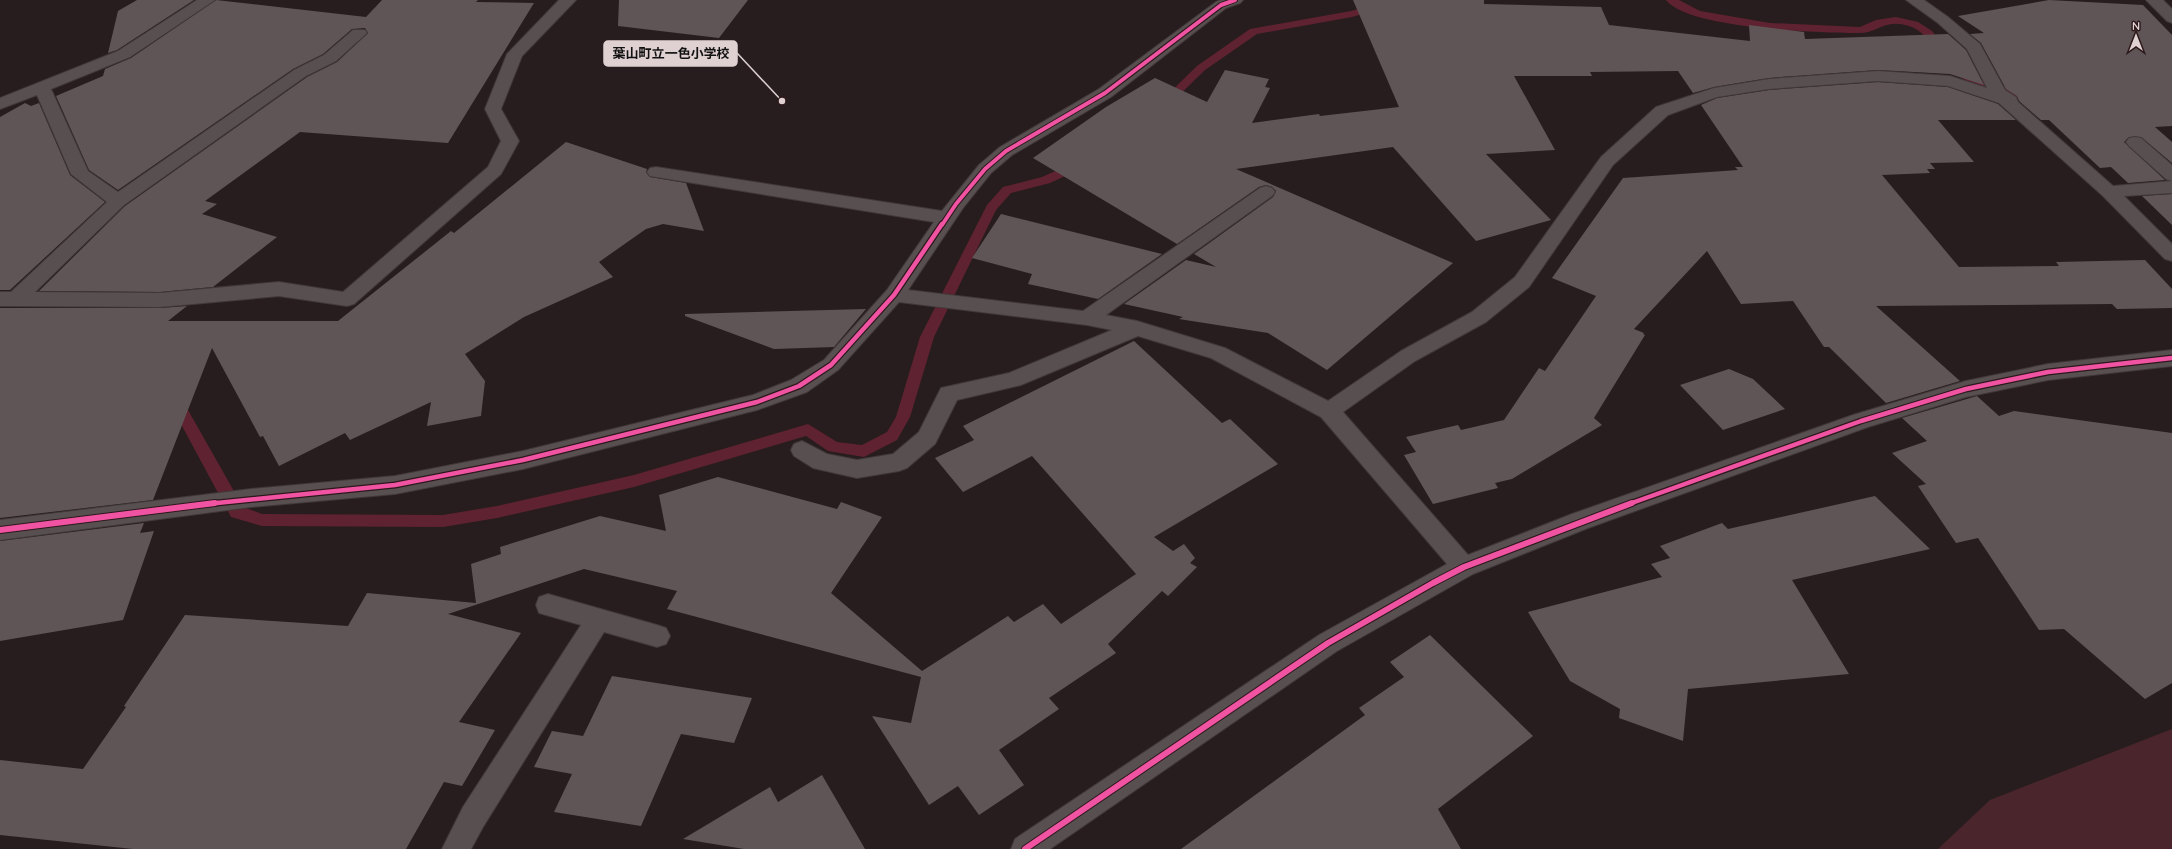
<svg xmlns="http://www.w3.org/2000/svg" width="2172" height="849" font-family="Quicksand,'Noto Sans JP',sans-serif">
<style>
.green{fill:#4a262c}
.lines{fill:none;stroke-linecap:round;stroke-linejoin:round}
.stream{fill:#5f2230;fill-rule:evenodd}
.building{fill:#5f5556}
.minor-casing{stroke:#413839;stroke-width:2}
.minor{fill:#584f50;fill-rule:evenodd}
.cycleway-far2-casing{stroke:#2d181b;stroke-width:6}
.cycleway-far1-casing{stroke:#2d181b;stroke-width:7}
.cycleway-casing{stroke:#2d181b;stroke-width:8}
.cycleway-far2{stroke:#f153a3;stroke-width:4}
.cycleway-far1{stroke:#f153a3;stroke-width:4.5}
.cycleway{stroke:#f153a3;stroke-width:6}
.leader{fill:none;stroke:#dfd0d2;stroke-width:1.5}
.callout-dot{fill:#dfd0d2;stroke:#2d181b;stroke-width:1.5}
.callout{fill:#dfd0d2;stroke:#dfd0d2;stroke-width:1.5}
.callout-label{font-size:13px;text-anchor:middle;font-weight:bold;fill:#111}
</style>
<rect width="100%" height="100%" fill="#281d1e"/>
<path class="green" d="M2172,729V849H1938L1990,800Z"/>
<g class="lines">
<path class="stream" d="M1389,0H1405L1404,2L1352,17L1257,34L1205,70L1169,105L1165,106L1159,103L1197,66L1250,29L1351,11Z
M1666,0H1679L1700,11L1770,23L1860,27L1876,20L1896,17L1918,22L1932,31L1947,50L1946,52H1938C1930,42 1922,30 1909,26C1884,18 1878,33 1859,33C1821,33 1688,29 1666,0Z
M1962,70L1989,84L2033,91L2039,94C2028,107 1966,86 1956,73L1958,71Z
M1078,161L1084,165L1082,168L1050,183L1011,193L996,210L934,337L910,417L897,440L864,457L828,451L806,436L634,487L497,518L443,527L262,526L231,517L174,411L166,409L164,405L166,401L171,400L184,403L243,507L262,514L443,515L497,506L634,475L808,424L837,442L862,445L887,432L896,417L920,337L987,205L1003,187L1042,177Z"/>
</g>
<path class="building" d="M137,0H194L117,50L108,53L118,11Z
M216,0L366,17L382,0H478L476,2L534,3L448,143L300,132L205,201L217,204L202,214L277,237L213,287L160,292L39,291L125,206L307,77L337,62L368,33L365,28L352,29L323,54L293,69L118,190L89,170L56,96L103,76L105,69L131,58Z
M619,0H748L719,38L618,26Z
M1353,0H1484V4L1601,7L1609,25L1750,41L1749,25L1804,32L1805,39L1948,34L1966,50L1984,85L1950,74L1878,70L1769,78L1714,87L1693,93L1678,71L1590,72L1592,76H1514L1555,150L1486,154L1551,220L1476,241L1393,147L1236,169L1453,263L1327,370L1268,333L1179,319L1183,317L1124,304L1186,260L1216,267L1194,254L1273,197L1276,191L1272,187L1266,185L1259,187L1177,244L1033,158L1106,107L1155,78L1207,102L1225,70L1269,79L1265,87L1270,88L1252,123L1319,114L1320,116L1399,107Z
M2049,0L2143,5L2172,35V126L2155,127L2172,142V163L2141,137H2129L2124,142L2165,180L2128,183L2111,167L2100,168L2049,120H2041L2019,101L2017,96L2006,89L1981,43L1970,34L1984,33L1958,16Z
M1878,82L1948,87L1998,104L2016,120H1938L1974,162L1930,163L1935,169H1927L1930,173L1882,175L1959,267L2059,266L2056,262L2145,260L2172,289V308L2117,309L2112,304L1876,306L1960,381L1886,403L1829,347H1824L1793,301L1741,304L1707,251L1634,329L1644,333L1643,334L1645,335L1594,418L1602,425L1512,479L1495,483L1498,488L1433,504L1404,455L1416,452L1406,437L1458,425L1461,430L1504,420L1539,368L1545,371L1596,296L1552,278L1623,178L1738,170L1735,167H1743L1701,105L1717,98L1769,90Z
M25,103L31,106L39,103L70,175L105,202L10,290H0V117Z
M566,142L647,169L646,172L650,177L686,183L704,231L663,224L646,229L599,262L613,277L524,317L465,354L485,381L481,416L427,426L431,402L350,440L345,433L279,466L263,436L260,437L212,348L153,500L0,518V308H160L187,306L168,321H338L451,231L454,233Z
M2172,194V225L2142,196Z
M1001,214L1162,254L1098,299L1028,284L1032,274L972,258Z
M866,309L834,347L774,349L685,316V314Z
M1134,341L1222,423L1230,419L1278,464L1154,537L1173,551L1184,544L1195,558L1190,563L1197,567L1168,596L1162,591L1108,644L1116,653L1049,698L1059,709L999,750L1024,785L979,815L958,786L929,805L872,716L911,723L921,677L667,609L677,591L584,569L448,614L521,633L459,722L495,730L462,786L444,782L406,849H133L0,835V760L83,769L126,707L124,706L185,615L348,626L367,593L476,603L471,564L501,554L500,547L600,516L666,531L659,495L718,477L837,509L841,502L882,517L831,593L922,671L1008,616L1014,622L1043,604L1061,624L1136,574L1032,456L963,492L935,458L974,440L963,426Z
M1729,369L1753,379L1785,409L1723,430L1680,385Z
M1977,396L1999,416L2014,411L2172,433V683L2145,699L2064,629L2039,630L1978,538L1956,543L1918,486L1926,484L1892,453L1927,441L1902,418Z
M1875,496L1930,549L1792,580L1849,674L1688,689L1683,741L1619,718L1620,709L1570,681L1528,612L1662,577L1651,564L1670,558L1660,546L1722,523L1728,529Z
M144,523L140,533L154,531L123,620L0,641V541Z
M1430,635L1533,736L1438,809L1461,849H1181L1365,715L1359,708L1404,677L1390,662Z
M612,676L752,698L734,743L681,734L641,826L554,812L572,774L534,767L552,731L583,736Z
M822,775L865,849H744L683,839L770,787L778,802Z"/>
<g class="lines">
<defs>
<path id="minor" d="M197,0H215L130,57L51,89L88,171L118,192L294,70L324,55L353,30H365L367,33L336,61L306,76L124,205L35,292L160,293L279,282L343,292L488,167L501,141L485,109L507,54L559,0H576L522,56L501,109L519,141L501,174L354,304L347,306L279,296L160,307L0,306V292H11L107,202L71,174L37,95L0,109V98L118,51Z
M1221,0H1243L1240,3L1226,8L1111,97L1012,155L991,173L963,208L908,290L1083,311L1260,188L1266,186L1272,188L1275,192L1272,196L1106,315L1137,321L1225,348L1328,401L1401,351L1472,312L1515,277L1601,157L1656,107L1714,88L1769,79L1878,71L1950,76L1987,88L1967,49L1938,23L1906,0H1924L1948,17L1980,44L2005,90L2016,97L2018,102L2113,186L2172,181V193L2124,196L2172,244V261L2165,259L2103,196L1999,103L1948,86L1878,81L1769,89L1717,97L1668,115L1613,165L1529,287L1486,322L1415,361L1343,412L1468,555L1572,514L1853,415L1966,381L2048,364L2172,350V366L2048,380L1966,397L1868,427L1588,528L1473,574L1337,651L1050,849H1011L1015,839L1319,635L1447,564L1321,417L1211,358L1138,336L1021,385L957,400L935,444L907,468L899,471L857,478L813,468L794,456L791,450L794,444L802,441L827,454L857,460L893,454L919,432L941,388L1009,373L1112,330L1087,325L899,302L838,370L807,392L757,410L523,469L395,494L251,507L0,540V520L251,489L395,476L523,451L753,395L791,380L824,360L887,290L934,222L656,177L650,176L647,172L650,168L656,167L942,211L979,165L1000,147L1099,89L1216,2Z
M2146,0H2163L2172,9V23L2167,21Z
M2135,137L2141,138L2172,165V181L2166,179L2129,146L2126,142L2129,138Z
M548,594L657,625L666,628L670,636L666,644L657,647L604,632L483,827L471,849H442L463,807L581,625L539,613L536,605L539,597Z"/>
</defs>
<use href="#minor" class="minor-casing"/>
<use href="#minor" class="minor"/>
<defs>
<path id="cycleway-far2" d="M942,225L956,204L985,169L1006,151L1105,93L1221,5L1235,0"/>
<path id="cycleway-far1" d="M207,504L395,485L523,460L757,402L799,386L831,365L894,295L942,224
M1629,504L1861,421L1966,389L2048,372L2172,358"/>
<path id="cycleway" d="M0,530L215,503
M1025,849L1328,643L1433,583L1464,567L1632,503"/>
</defs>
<use href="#cycleway-far2" class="cycleway-far2-casing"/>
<use href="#cycleway-far1" class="cycleway-far1-casing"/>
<use href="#cycleway" class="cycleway-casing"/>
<use href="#cycleway-far2" class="cycleway-far2"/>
<use href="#cycleway-far1" class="cycleway-far1"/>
<use href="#cycleway" class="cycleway"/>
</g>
<path class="leader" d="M782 101L737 53"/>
<circle class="callout-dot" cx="782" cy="101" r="4"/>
<rect class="callout" x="604" y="41" width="133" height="25" rx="4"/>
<g class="callout-label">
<text x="671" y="58">葉山町立一色小学校</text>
</g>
<g transform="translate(2136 36)" stroke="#2d181b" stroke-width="3" paint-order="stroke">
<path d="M0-3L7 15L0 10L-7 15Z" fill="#dfd0d2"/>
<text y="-6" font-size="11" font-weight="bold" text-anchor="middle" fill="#dfd0d2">N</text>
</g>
</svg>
